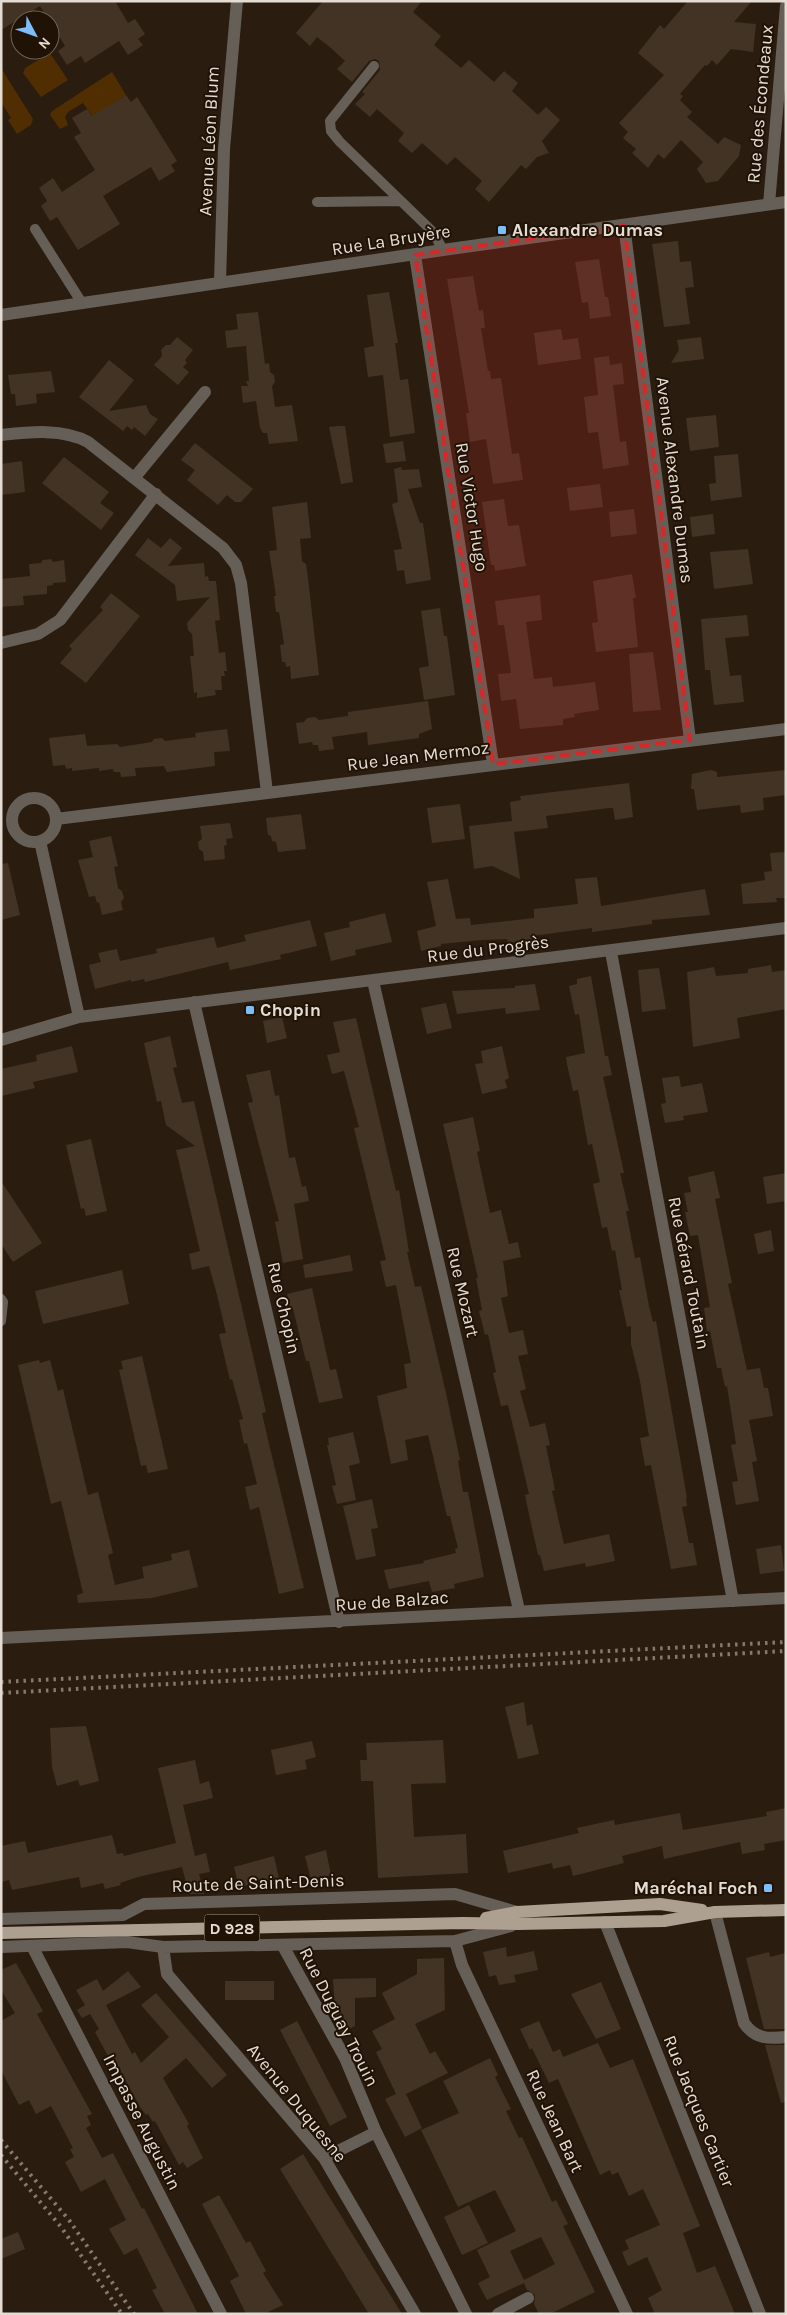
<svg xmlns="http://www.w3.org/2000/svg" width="787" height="2315" font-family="Karla,sans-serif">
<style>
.green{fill:#502e01}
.building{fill:#423325;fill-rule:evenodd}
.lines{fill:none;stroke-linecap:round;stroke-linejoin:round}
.lane{stroke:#665f58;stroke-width:10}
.street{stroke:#665f58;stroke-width:12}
.primary{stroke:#aea091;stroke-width:12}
.rail{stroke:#857a6e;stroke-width:4;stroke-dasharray:2.5 5;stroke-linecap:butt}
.marked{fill:#d62828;fill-opacity:0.2;stroke:#d62828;stroke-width:4;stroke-dasharray:10 6;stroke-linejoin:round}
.poi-dot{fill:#7fbdfa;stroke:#201306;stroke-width:2}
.labels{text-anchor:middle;stroke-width:4;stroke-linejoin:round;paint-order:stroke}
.shield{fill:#201306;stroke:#aaa096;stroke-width:1}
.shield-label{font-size:16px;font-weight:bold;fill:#e5dcd3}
.street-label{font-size:18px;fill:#e5dcd3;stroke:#201306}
.poi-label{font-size:18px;font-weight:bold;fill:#e5dcd3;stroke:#201306;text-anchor:start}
</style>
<rect width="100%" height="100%" fill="#2a1d0f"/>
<path class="green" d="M50,53L68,80L41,97L23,73L25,68Z
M1,68L33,119L31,125L17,134L8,120L11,118L1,102Z
M112,72L126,95L93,117L83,103L68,112L65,117L68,125L60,129L50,115L52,111Z"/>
<path class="building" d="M1,1H115L128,23L135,19L145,34L138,39L143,45L128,55L119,41L85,63L81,56L67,65L58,51L65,46L40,6L1,30Z
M323,1H422L413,12L441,36L434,45L461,68L469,60L494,82L504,71L518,83L512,91L538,115L546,107L560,120L542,141L549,153L537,157L526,169L521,165L489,202L475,189L482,181L455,157L447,165L422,143L412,153L398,141L404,133L377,109L370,117L355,104L365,94L362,92L380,70L379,61L375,59L369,61L352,82L337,69L345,61L331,48L317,37L310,46L296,33Z
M688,1H752L734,22L756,24L753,52L731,49L717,65L712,60L707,66L705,65L680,94L683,96L680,100L692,112L687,117L718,144L724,137L741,145L739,156L718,181L706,183L697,169L703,162L681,140L664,159L658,154L648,168L632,153L636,149L623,138L628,132L619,123L664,75L638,53L660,25L664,29Z
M126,95L131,102L137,97L177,161L171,165L175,171L159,181L151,167L103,196L120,224L78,250L57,217L50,221L41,206L47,201L39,188L53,178L62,192L95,170L74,137L81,133L72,118L87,109L92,116Z
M678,241L680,262L691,261L694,287L685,288L690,324L664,327L652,244Z
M599,259L605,297H608L611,316L590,319L588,302L582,303L575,262Z
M473,276L479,311L483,310L485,328H481L488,371H490L491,379L501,378L512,454L519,453L523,480L493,484L486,439L470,442L466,413H469L447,279Z
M389,292L398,343H395L400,380L408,379L415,433L390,437L383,375L368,377L364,348L374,346L367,295Z
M258,312L265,364L269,363L270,372L274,375L275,382L272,386L275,407L292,405L298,441L269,444L267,433H263L260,428L256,401L243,403L241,386H248L246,381H249L246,346L227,348L225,331L238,329L236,314Z
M561,329L563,340L578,338L581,359L538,365L534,333Z
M177,337L193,350L185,360L187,363L183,367L189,372L178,385L154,365L162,356L161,350L166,345H170Z
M701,337L704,359L671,363L679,350L677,340Z
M609,356L610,365L622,363L624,384L613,385L620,442L626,441L629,465L603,469L598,432L588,433L584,397L598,395L594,358Z
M109,360L134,380L109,411L146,405L150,414L158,419L145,436L134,427L132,430L127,426L123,431L79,397Z
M51,371L55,392L36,394L37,403L16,406L15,394H11L8,375Z
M716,415L719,447L690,451L686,418Z
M337,426H345L353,482L341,484L329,427Z
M403,441L406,461L386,463L383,444Z
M195,443L253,489L241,502H235L227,495L218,505L187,480L195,470L181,460Z
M738,454L742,497L711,501L709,484L716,483L714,456Z
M64,457L109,492L100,503L114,513L101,530L42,483Z
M22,461L25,492L1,495V464Z
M401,467L402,470L419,469L422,487L408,489L420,523H423L431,580L406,584L404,570L397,571L394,550L402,549L392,504L398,502L394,469Z
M600,484L603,507L570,511L567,488Z
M504,499L508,526L519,525L526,566L495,571L494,565H491L482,502Z
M307,502L311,538L300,539L302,561L306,564L308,578L319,675L291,679L290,666L286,667L285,662H282L280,645L284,644L279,612H276L274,596H276L269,551L277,550L272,507Z
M634,509L637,534L611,537L609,512Z
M713,514L715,534L692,537L690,517Z
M148,538L161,548L170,538L182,548L168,566L204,563L205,577L208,576L209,581H216L220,620L215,621L219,653L225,652L227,671H224L225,676H221L222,690H215L216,695L197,698V692L194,693L190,656H194L192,634L188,630L187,623L210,597L177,601L175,585L135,555Z
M748,549L753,584L714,589L710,552Z
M51,559L53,562L64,560L66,582L53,583V585L47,586V594L23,596L24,605L1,607V579L30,576L29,564L41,563L43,560Z
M632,574L636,598H633L638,647L596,652L592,623L598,622L593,581Z
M111,593L140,616L86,683L60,663L72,649L69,646L103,610L100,607Z
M540,595L542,620L526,622L534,679L552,677L553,687L595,682L599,710L574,714L575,717L563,719V725L520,729L516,699L501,701L498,674L511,673L504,625H498L495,601Z
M440,608L444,636H447L455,695L424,700L419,668L429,666L421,611Z
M747,615L749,636L725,638L730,676L741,675L744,702L714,705L710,670H705L701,619Z
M653,652L661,710L633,712L629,654Z
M428,701L432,729L419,734V738L368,745L367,732L332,737L334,749L319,751L318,745H313L312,742L299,744L296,723L304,722L307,718L315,717L319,720L348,716V712Z
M227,729L230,751L214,752L215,766L167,772L164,766L135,768L136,776L121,777L120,772H114L113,769L99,771V768L72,771V768L66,769L65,765L53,766L49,738L85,734L87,746L117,744L120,747L152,742L154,739L162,738L165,741L196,737L195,733Z
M711,770L717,772V777L786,770V795L763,798L764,810L741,813L740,805L697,810L694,789H691L692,774Z
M629,783L633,817L615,820L613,808H609L546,816L548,828L514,832L520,879L492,866L474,869L469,826L512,821L510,802L521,800L520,796Z
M460,804L465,839L432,843L427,808Z
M301,814L306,849L278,852L276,842L272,841L271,836L268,835L266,818Z
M230,823L233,838L226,839L227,845L224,846L225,859L204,861L203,852L199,849L198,842L202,839L200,826Z
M111,836L118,866L114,867L118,888L122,891L124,898L121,902L123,910L102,915L99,902L97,903L95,896L89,897L78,860L93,857L89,841Z
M786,852V898H776L777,902L743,904L741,884L765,880L764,872L772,871L770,853Z
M8,863L20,915L1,920V864Z
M597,877L601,906L705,889L710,915L652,920V924L592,932V928L532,936V940L508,943L507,939L482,940L441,944V946L421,951L417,931L436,926L427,882L448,879L456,919L470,918L471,925L534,918V909L578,904L575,879Z
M385,913L392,942L355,950L356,955L331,961L324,933L350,927L349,922Z
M310,920L317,946L280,955L281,959L230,970L228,962L145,982L144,979L131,982V980L95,989L89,965L101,962L98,953L117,949L120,961L157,953L156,949L214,937L217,948L246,941L244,935Z
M771,965L772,972L786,970V1009L737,1018L740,1038L693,1047L687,972L714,967L716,976L748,973V969Z
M659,968L666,1009L642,1012L638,970Z
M591,976L605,1056H608L612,1075L603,1077L624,1173H620L629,1211H626L635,1258L640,1257L649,1306L653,1322L656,1321L687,1498H686L687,1506L682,1507L689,1543H693L697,1565L671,1569L651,1465L645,1466L640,1438L649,1436L640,1381L631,1344V1326L627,1327L619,1290H622L615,1250L612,1251L607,1227L602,1228L593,1184L600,1182L592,1144L588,1145L578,1090L573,1091L567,1064L566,1057L585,1053L579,1014L575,1015L569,986L577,984V979Z
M535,984L540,1010L506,1014L505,1008L457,1014L452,991L515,988V986Z
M446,1003L452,1028L427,1034L421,1008Z
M282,1017L287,1038L267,1043L263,1021Z
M356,1018L396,1191L399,1190L409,1252H407L415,1287L421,1286L446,1393L460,1460L458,1461L463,1492H468L484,1577L454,1584L455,1588L432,1592L429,1581L389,1589L384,1570L424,1563L423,1561L456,1553L455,1549L458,1548L450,1516H447L428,1435L405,1440L408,1460L391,1464L377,1396L407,1388L404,1364L411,1363L396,1285L386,1287L380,1261L386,1260L354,1128L359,1127L344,1071L332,1074L327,1055L340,1052L333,1022Z
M170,1036L177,1067L173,1068L182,1103L194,1101L266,1412L262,1413L269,1444L304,1588L279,1594L259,1507L250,1510L245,1487L257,1484L247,1443L244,1444L239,1420L243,1419L232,1379L230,1380L219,1334L226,1333L217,1295L209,1266L192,1270L189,1254L200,1251L176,1150L195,1146L166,1125L161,1101L157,1102L144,1043Z
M72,1046L78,1072L33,1082L35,1088L1,1096V1069L37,1061L36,1055Z
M502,1046L509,1078L505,1080L507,1088L482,1094L475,1064L483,1063L481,1051Z
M270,1070L275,1096L279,1095L289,1158L295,1157L302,1187L306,1186L309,1201L294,1204L303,1259L283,1263L275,1222L279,1221L248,1103L253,1102L246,1075Z
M679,1076L681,1087L702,1083L708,1112L683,1116L684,1120L665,1123L661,1104L666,1103L662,1078Z
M473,1117L480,1151L477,1152L490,1213L501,1210L509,1244L518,1242L521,1257L503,1261L508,1296L501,1298L509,1333L523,1330L528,1354L518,1356L526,1389L520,1391L530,1427L545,1423L550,1445L546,1446L555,1490L552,1491L564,1544L609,1534L615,1561L586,1567L585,1563L544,1571L540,1555H538L527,1505L525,1495L529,1494L508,1405L501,1406L493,1373L496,1372L488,1334L485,1335L479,1311L482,1310L476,1278H478L443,1124Z
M91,1139L107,1211L86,1216L84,1208L81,1209L66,1145Z
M714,1171L720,1198L715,1199L732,1283L728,1284L747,1370L760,1368L764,1388H768L773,1416L749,1420L757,1461L752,1462L759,1501L736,1505L732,1482L738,1481L731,1445L736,1444L727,1386L725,1387L721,1368H717L710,1331H707L704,1308L710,1307L698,1235L690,1236L685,1212H688L684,1193L691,1192L688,1177Z
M786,1173V1201L767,1204L763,1177Z
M1,1181L42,1243L13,1262L1,1244Z
M771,1230L774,1251L758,1254L754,1234Z
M350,1255L353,1271L305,1278L303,1265Z
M122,1270L129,1304L43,1324L35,1291Z
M312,1288L330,1370L336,1369L343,1398L319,1403L309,1361H306L293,1309H290L287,1294Z
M142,1356L168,1469L148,1473L146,1465L141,1466L119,1370L123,1369L121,1361Z
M39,1360L40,1363L50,1360L58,1391L63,1389L88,1495L98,1492L113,1553L108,1555L115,1585L144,1578L142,1567L172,1560L171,1554L189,1550L198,1587L152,1598L78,1603L77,1595L83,1593L61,1501L51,1504L18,1365Z
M353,1432L360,1463L349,1466L356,1500L337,1504L332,1486L336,1485L327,1445H329L328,1438Z
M372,1499L378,1528L371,1529L376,1556L356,1560L343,1506Z
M781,1545L784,1571L760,1574L756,1549Z
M524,1702L527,1726L532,1724L539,1754L518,1759L505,1707Z
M86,1726L99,1781L80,1786L78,1780L57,1786L52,1767L50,1728Z
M443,1740L446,1783L411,1784L414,1837L466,1834L468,1873L378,1878L373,1781H361L360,1760H367L366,1743Z
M312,1741L316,1757L305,1760L307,1769L276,1775L271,1750Z
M195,1760L200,1784L209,1781L213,1798L183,1805L195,1856L206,1853L210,1872L199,1874L204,1894H189L182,1867L138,1877L120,1883L121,1885L105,1889L103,1883L81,1888L79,1877L12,1890L9,1880L1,1882V1846L25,1841L28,1853L112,1835L117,1854L123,1853L124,1856L176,1843L158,1768Z
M786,1808V1840L764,1844L765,1850L742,1854L740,1842L664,1859L662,1846L622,1856L624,1863L573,1876L570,1865L553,1869L552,1863L508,1873L503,1851L579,1833L577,1828L614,1820L615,1825L680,1813L683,1830L767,1816L766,1812Z
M326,1850L331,1875L311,1880L305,1856Z
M274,1856L279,1878L239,1887L234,1867Z
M506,1947L507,1957L534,1951L538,1970L514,1975L516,1982L499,1985L496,1975L489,1977L483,1952Z
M769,1952L770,1957L786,1953V2029H764L746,1958Z
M444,1958L445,2010L415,2024L430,2054L435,2051L448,2073L406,2094L422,2128L405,2137L385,2099L396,2094L376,2052L382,2049L372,2031L395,2019L382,1993L417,1974V1959Z
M16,1963L43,2011L37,2014L92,2114L87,2116L91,2125L86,2128L102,2158L113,2153L142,2209L144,2208L198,2314H165L152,2290L157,2288L137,2248L124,2255L109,2229L126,2220L105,2179L81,2192L65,2162L74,2157L70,2149L73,2148L51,2106L36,2114L29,2100L19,2105L1,2070V2021L15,2013L1,1990V1970Z
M128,1971L141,1987L106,2005L132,2054L135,2052L141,2063L169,2037L141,2005L156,1993L227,2075L212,2088L186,2058L163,2078L189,2124L187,2126L203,2158L187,2168L183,2162L179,2165L155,2121L153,2122L148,2114L146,2115L140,2107L112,2055L108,2056L95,2032L99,2029L90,2014L82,2018L77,2010L85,2005L76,1990L97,1979L103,1991Z
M376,1978V1997L355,1998V2026L341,2033L336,2025L333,1979Z
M225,1981H274V2000H225Z
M601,1982L621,2029L596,2039L571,1994Z
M297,2021L347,2117L330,2126L280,2030Z
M539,2021L553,2052L560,2049L563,2057L598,2043L610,2068L633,2059L700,2226L683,2233L697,2273L715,2266L735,2314H655L648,2298L662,2290L647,2257L628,2266L622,2252L629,2249L625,2240L660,2225L643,2189L629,2196L618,2172L612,2175L610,2170L600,2175L558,2079L549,2083L532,2048L530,2050L520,2029Z
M765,2045H786V2102L781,2103Z
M490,2058L498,2075L495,2077L511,2109L506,2111L519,2138L522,2137L552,2202L556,2200L568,2224L563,2226L595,2292L550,2314H539L534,2304L535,2295L527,2290L524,2283L487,2300L478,2283L490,2277L477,2250L516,2231L495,2190L458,2207L421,2130L459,2113L443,2081ZM541,2237L555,2264L524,2280L510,2251Z
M303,2154L325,2190L402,2314H369L280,2169Z
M219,2195L246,2243L250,2241L266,2271L263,2273L283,2305L264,2314H246L230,2281L239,2276L202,2204Z
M469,2205L488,2243L462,2255L444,2217Z
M18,2232L25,2249L1,2259V2239Z"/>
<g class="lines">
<path class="lane" d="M374,66L330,121L331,131L340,142L433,232L443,250
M317,202L401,201
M35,229L82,303
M1,1299L3,1302L1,1321"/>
<path class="street" d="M769,204L786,6
M624,225L690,740
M415,255L493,764
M220,282L224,149L237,1
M1,315L443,250L786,202
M1,435C29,432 63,428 88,442L223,548L236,565L241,583L267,792
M135,477L205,392
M1,643L38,634L60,620L156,494
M12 820a22 22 0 1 1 44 0a22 22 0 1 1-44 0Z
M56,819L786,729
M40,841L79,1017
M611,952L733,1601
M373,981L519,1610
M194,1002L339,1622
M1,1040L79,1017L786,928
M1,1638L786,1598
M715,1912L744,2023C755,2039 768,2039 786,2037
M1,1919L123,1915L144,1904L455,1894L517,1912
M605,1922L760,2314
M455,1941L462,1965L627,2314
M32,1946L221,2314
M283,1946L345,2058L376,2132L466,2314
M1,1947L127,1942L163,1947L455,1941L511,1926
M163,1947L167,1974L324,2158L415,2314
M324,2158L376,2132
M498,2314L528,2298"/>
<path class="primary" d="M486,1918L517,1912L660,1904L702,1910
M1,1933L463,1923L518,1924L664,1921L715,1912L786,1910"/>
<path class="rail" d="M1,1682L786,1642
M1,1693L786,1651
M1,2140L69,2220L134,2314
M1,2155L61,2227L122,2314"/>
</g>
<path class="marked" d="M624,225L690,740L493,764L415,255Z"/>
<g class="poi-dot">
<rect x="497" y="225" width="10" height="10" rx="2.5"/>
<rect x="245" y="1005" width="10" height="10" rx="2.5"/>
<rect x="763" y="1883" width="10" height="10" rx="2.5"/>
</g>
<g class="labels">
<rect class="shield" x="204.5" y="1914.5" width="55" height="27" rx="4"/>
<g class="shield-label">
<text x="232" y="1934">D 928</text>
</g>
<g class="street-label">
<text transform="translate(760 104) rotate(-85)" y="6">Rue des Écondeaux</text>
<text transform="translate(209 141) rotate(-87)" y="6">Avenue Léon Blum</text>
<text transform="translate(391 240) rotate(-9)" y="6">Rue La Bruyère</text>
<text transform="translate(675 480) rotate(83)" y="6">Avenue Alexandre Dumas</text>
<text transform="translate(472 507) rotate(81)" y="6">Rue Victor Hugo</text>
<text transform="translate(418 756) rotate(-7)" y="6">Rue Jean Mermoz</text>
<text transform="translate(488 949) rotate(-7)" y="6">Rue du Progrès</text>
<text transform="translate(689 1273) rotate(79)" y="6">Rue Gérard Toutain</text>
<text transform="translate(463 1292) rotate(77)" y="6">Rue Mozart</text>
<text transform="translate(284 1308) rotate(77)" y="6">Rue Chopin</text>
<text transform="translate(392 1601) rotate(-4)" y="6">Rue de Balzac</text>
<text transform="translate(258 1883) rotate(-2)" y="6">Route de Saint-Denis</text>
<text transform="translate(339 2017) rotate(63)" y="6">Rue Duguay Trouin</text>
<text transform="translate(297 2103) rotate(51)" y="6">Avenue Duquesne</text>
<text transform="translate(699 2111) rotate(68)" y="6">Rue Jacques Cartier</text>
<text transform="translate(555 2121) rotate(65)" y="6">Rue Jean Bart</text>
<text transform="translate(142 2122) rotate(63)" y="6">Impasse Augustin</text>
</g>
<g class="poi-label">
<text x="512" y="236">Alexandre Dumas</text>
<text x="260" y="1016">Chopin</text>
<text x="758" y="1894" text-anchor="end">Maréchal Foch</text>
</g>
</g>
<rect width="787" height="2315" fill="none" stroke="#e5dcd3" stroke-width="5"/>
<g transform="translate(35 35) rotate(131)"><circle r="24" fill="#201306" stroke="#6f6358"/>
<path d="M0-4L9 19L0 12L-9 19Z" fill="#7fbdfa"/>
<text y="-8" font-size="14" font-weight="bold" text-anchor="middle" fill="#e5dcd3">N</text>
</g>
</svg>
